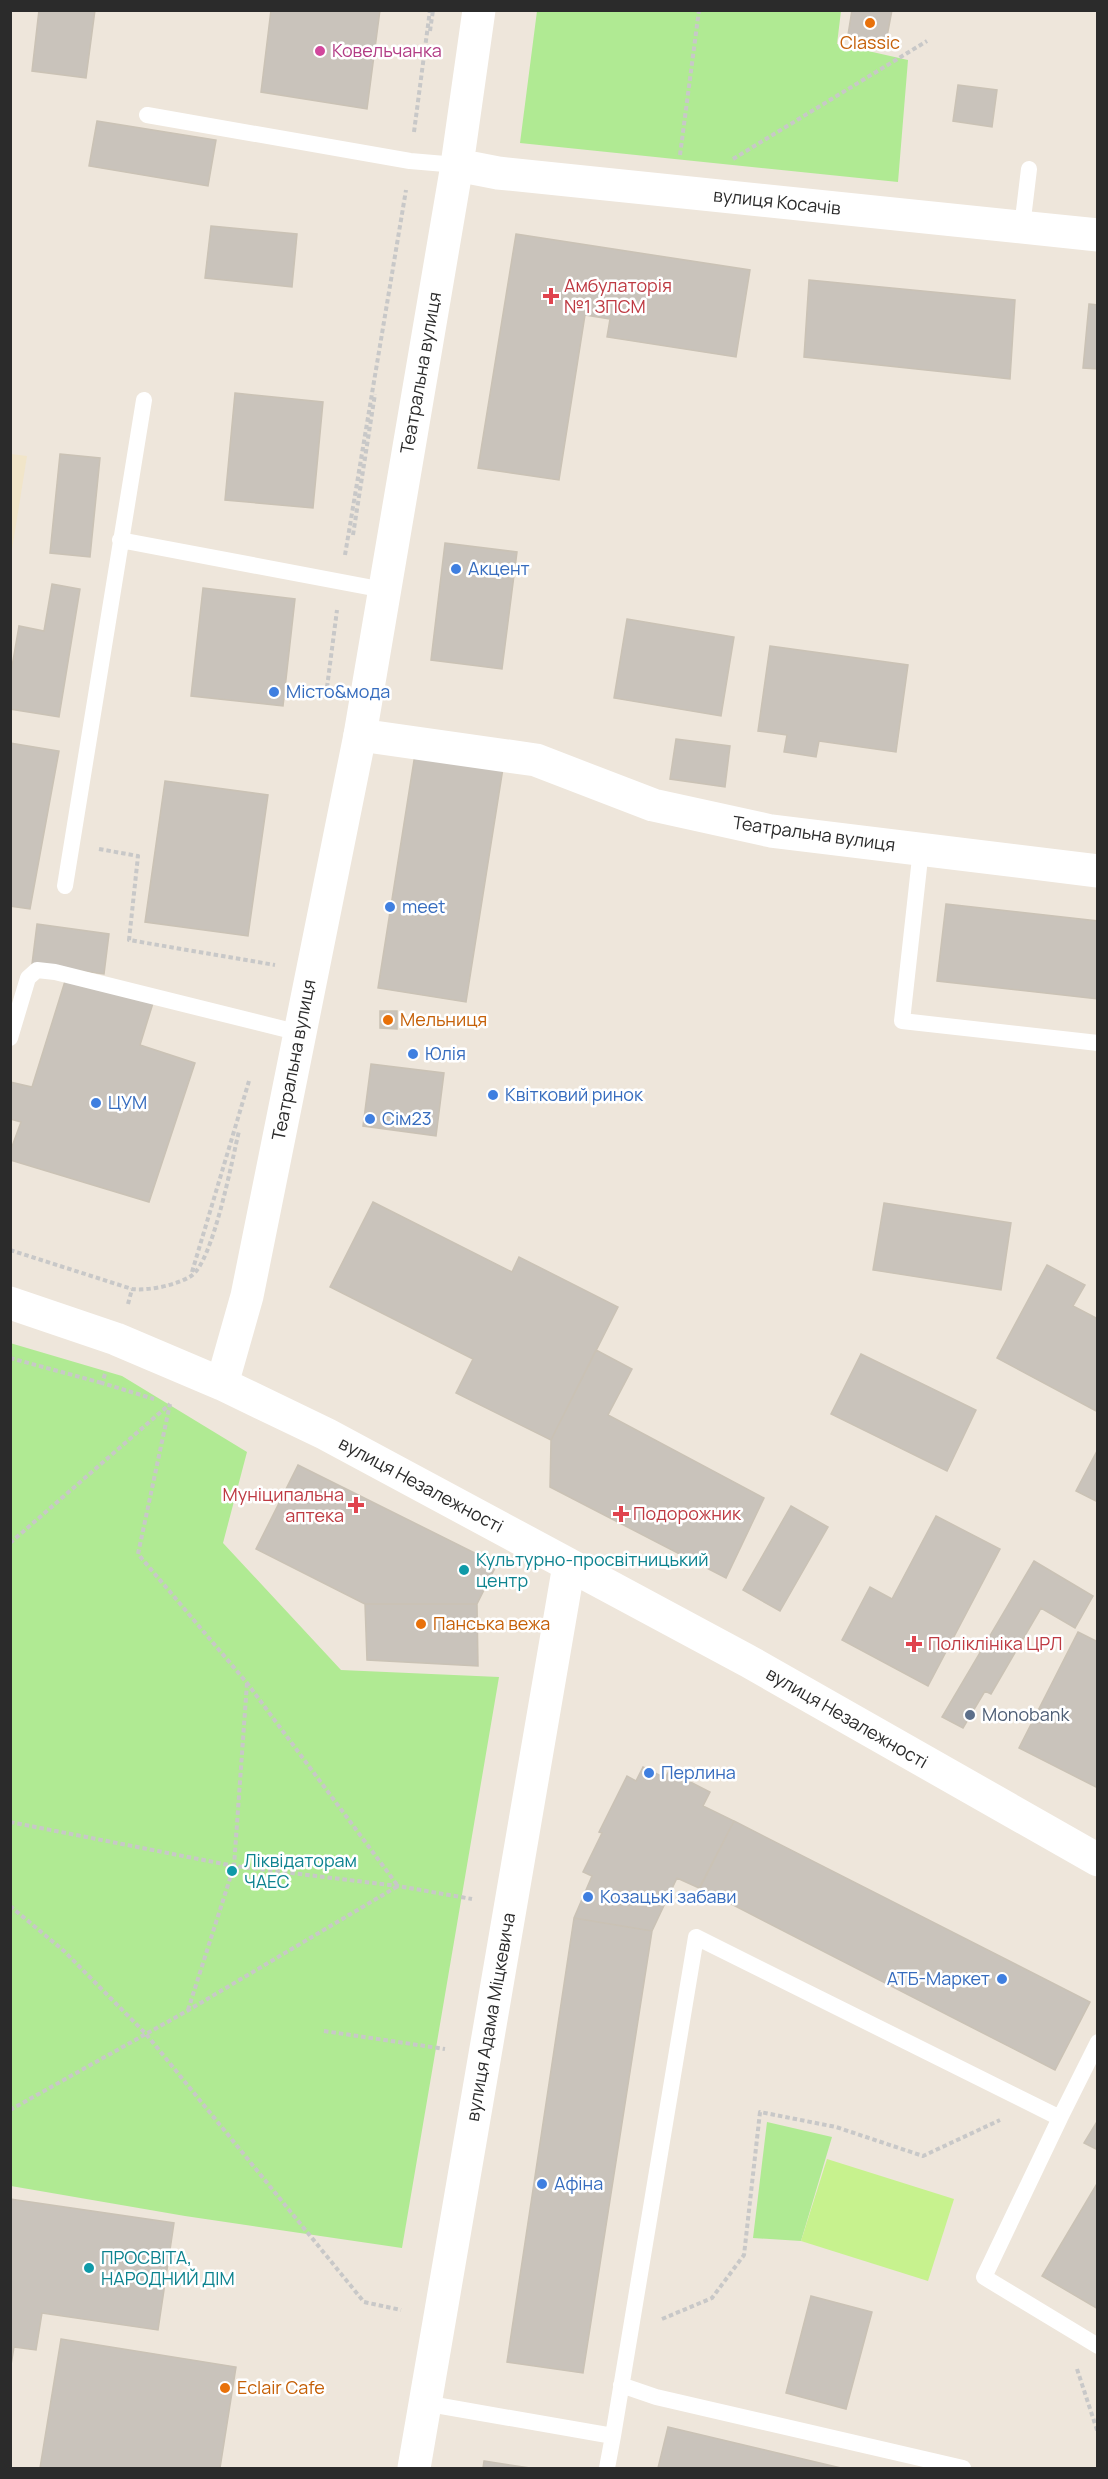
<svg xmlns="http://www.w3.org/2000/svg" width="1108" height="2479" font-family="Manrope,sans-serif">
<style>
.education{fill:#f1e5c9}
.green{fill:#b0ea93}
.pitch{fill:#c7f28e}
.building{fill:#c9c3bb;stroke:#cac2b5;stroke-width:1.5}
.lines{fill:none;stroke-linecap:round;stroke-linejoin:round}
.path{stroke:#c8c8c8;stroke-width:4;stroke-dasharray:4.5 3;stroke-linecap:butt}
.lane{stroke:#fff;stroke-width:16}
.street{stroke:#fff;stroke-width:33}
.secondary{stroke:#fff;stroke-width:33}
.food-dot{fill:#e8710a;stroke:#fff;stroke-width:2}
.hotel-dot{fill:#d1479c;stroke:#fff;stroke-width:2}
.health-dot{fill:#e0444e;stroke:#fff;stroke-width:2}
.shop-dot{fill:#3f7fe0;stroke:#fff;stroke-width:2}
.culture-dot{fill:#0f9aa8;stroke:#fff;stroke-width:2}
.service-dot{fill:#5c6f8a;stroke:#fff;stroke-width:2}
.labels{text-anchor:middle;stroke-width:5;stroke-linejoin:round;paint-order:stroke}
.food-label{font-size:18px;fill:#c56008;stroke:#fff;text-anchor:start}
.hotel-label{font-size:18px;fill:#b23c85;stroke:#fff;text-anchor:start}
.street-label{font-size:18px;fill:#2b2b2b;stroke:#fff}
.health-label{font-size:18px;fill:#be3a42;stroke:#fff;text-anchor:start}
.shop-label{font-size:18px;fill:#366cbe;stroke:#fff;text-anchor:start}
.culture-label{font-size:18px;fill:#0d838f;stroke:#fff;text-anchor:start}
.service-label{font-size:18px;fill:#4e5e75;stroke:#fff;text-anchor:start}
</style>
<rect width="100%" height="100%" fill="#eee6db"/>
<path class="education" d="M11,454L27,456L11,556L10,454Z"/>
<path class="green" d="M537,11H841L837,44L908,60L898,182L520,143Z
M10,1343L122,1376L247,1452L223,1543L341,1670L499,1677L402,2248L185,2216L11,2186Z
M767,2122L832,2137L801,2241L753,2238Z"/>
<path class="pitch" d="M827,2159L954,2199L928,2281L801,2241Z"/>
<path class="building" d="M39,10H95L86,78L32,71Z
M271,10H380L367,109L261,92Z
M852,10H892L886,42L848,35Z
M958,85L997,90L992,127L953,121Z
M97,121L216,140L208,186L89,166Z
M211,226L297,234L292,287L205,278Z
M516,234L750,270L736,357L607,337L610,319L585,315L559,480L478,468Z
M809,280L1015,300L1010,379L804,357Z
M1089,304L1098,305V369L1083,368Z
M235,393L323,402L313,508L225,500Z
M60,454L100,458L90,557L50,553Z
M445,543L517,552L502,669L431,660Z
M52,584L80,589L59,717L10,709V678L19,626L44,631Z
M203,588L295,599L283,706L191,696Z
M627,619L734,637L721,716L614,698Z
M770,646L908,665L896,752L819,741L816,757L784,752L787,735L758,731Z
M676,739L730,746L725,787L670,779Z
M10,743L59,751L30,909L10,906Z
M415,754L503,768L466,1002L378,988Z
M165,781L268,795L248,936L145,922Z
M946,904L1098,921V999L937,981Z
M37,924L109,934L104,974L32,964Z
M66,978L153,1003L140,1045L195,1063L149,1202L10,1160V1152L21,1122L10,1119V1082L32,1087Z
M380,1011H397V1029L380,1028Z
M371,1064L444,1073L436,1136L363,1126Z
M373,1202L512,1272L519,1257L618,1307L551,1440L456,1393L473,1359L330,1287Z
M884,1203L1011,1223L1001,1290L873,1270Z
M1047,1265L1085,1285L1073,1306L1098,1319V1412L997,1358Z
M596,1350L632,1369L608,1415L764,1498L726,1578L550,1487L551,1440Z
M861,1354L976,1410L947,1471L831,1414Z
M1098,1449V1502L1076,1491Z
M298,1465L497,1564L477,1604L478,1666L367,1660L365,1604L256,1549Z
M791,1506L828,1527L780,1611L743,1590Z
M936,1516L1000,1549L928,1686L842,1640L870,1587L892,1599Z
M1034,1561L1093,1596L1075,1628L1041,1608L991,1694L985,1691L963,1728L942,1717Z
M365,1604H477L478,1666L367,1660Z
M1078,1632L1098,1642V1788L1019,1748Z
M643,1767L665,1778L669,1771L710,1792L703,1806L734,1821L699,1888L677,1878L652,1931L574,1918L592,1876L583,1872L602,1833L599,1832L627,1776L636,1781Z
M734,1821L1090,2002L1055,2070L700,1888Z
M574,1918L652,1931L583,2373L507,2362Z
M1098,2120V2150L1084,2143Z
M1098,2182V2309L1042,2276Z
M10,2199L174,2223L158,2330L42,2313L36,2350L14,2347L10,2371Z
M811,2296L872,2312L846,2409L786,2393Z
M61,2339L236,2367L220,2468H40Z
M668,2427L841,2468H658Z
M484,2461L530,2468H483Z"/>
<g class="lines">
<path class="path" d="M430,31L433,10
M414,132L430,10
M680,155L699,10
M733,159L927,41
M353,535L375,394
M345,555L406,190
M326,695L337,610
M99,849L138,856L129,940L275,965
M10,1250L132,1289C149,1291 177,1285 191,1276C213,1262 232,1160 239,1131
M192,1272L249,1081
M128,1304L132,1289
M10,1358L102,1383
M105,1374L102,1383L154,1399
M10,1543L170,1404
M10,1822L234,1866L398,1886L472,1899
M10,1906L64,1951L146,2034L364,2302L401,2310
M188,2010L234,1866L247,1683
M324,2031L445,2049
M10,2110L187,2011L398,1886L247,1683L138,1554L170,1404
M662,2319L712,2298L744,2255L760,2112L836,2127L923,2156L1000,2120
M1077,2369L1098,2433"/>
<path class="lane" d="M147,115L410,161L457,165
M1022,227L1029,169
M120,540L384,590
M921,849L902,1021L1098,1043
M65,886L144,400
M10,1038L28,978L37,970L55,972L300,1033
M1060,2118L984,2277L1098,2346
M621,2385L656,2397L963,2468
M424,2403L613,2436L696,1937L1060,2118L1098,2042
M607,2468L613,2436"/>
<path class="street" d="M360,735L536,760L653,805L771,831L1098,871"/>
<path class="secondary" d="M457,165L498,173L1098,235
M10,1303L116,1339L222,1384L326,1434L748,1661L1098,1860
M222,1384L247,1296L360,735L457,165L479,10
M414,2468L569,1565"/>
</g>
<g class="food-dot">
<circle cx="870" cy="23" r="6"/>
<circle cx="388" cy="1020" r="6"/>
<circle cx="421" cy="1624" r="6"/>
<circle cx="225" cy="2388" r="6"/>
</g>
<circle class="hotel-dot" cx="320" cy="51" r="6"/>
<g class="health-dot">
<path d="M548 287h6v6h6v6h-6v6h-6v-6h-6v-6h6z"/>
<path d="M353 1496h6v6h6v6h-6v6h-6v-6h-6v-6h6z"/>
<path d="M618 1505h6v6h6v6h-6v6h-6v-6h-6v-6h6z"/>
<path d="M911 1635h6v6h6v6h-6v6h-6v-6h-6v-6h6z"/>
</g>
<g class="shop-dot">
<circle cx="456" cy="569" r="6"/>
<circle cx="274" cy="692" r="6"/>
<circle cx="390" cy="907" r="6"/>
<circle cx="413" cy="1054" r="6"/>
<circle cx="493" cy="1095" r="6"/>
<circle cx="96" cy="1103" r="6"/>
<circle cx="370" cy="1119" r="6"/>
<circle cx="649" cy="1773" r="6"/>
<circle cx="588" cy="1897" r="6"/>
<circle cx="1002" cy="1979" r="6"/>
<circle cx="542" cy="2184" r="6"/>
</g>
<g class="culture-dot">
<circle cx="464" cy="1570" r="6"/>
<circle cx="232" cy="1871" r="6"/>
<circle cx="89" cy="2268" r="6"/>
</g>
<circle class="service-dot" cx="970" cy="1715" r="6"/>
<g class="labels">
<g class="food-label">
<text x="870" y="49" text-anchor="middle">Classic</text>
<text x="400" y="1026">Мельниця</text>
<text x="433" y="1630">Панська вежа</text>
<text x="237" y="2394">Eclair Cafe</text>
</g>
<g class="hotel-label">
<text x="332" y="57">Ковельчанка</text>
</g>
<g class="street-label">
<text transform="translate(777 202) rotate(6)" y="6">вулиця Косачів</text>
<text transform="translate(421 373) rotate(-80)" y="6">Театральна вулиця</text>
<text transform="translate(814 834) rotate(8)" y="6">Театральна вулиця</text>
<text transform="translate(294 1060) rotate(-79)" y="6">Театральна вулиця</text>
<text transform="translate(421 1485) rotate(28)" y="6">вулиця Незалежності</text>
<text transform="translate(847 1718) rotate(30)" y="6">вулиця Незалежності</text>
<text transform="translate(491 2017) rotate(-80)" y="6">вулиця Адама Міцкевича</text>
</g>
<g class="health-label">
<text x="564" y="292">Амбулаторія<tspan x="564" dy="21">№1 ЗПСМ</tspan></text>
<text x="344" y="1501" text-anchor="end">Муніципальна<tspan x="344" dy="21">аптека</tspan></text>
<text x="633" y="1520">Подорожник</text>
<text x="928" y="1650">Поліклініка ЦРЛ</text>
</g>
<g class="shop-label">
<text x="468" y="575">Акцент</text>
<text x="286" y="698">Місто&amp;мода</text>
<text x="402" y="913">meet</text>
<text x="425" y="1060">Юлія</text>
<text x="505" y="1101">Квітковий ринок</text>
<text x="108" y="1109">ЦУМ</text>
<text x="382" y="1125">Сім23</text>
<text x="661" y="1779">Перлина</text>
<text x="600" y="1903">Козацькі забави</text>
<text x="990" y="1985" text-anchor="end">АТБ-Маркет</text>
<text x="554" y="2190">Афіна</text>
</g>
<g class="culture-label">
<text x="476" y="1566">Культурно-просвітницький<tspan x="476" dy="21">центр</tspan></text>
<text x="244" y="1867">Ліквідаторам<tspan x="244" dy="21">ЧАЕС</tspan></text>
<text x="101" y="2264">ПРОСВІТА,<tspan x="101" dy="21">НАРОДНИЙ ДІМ</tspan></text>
</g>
<g class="service-label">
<text x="982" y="1721">Monobank</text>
</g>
</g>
<rect width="1108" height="2479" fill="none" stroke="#2b2b2b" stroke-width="24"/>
</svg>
